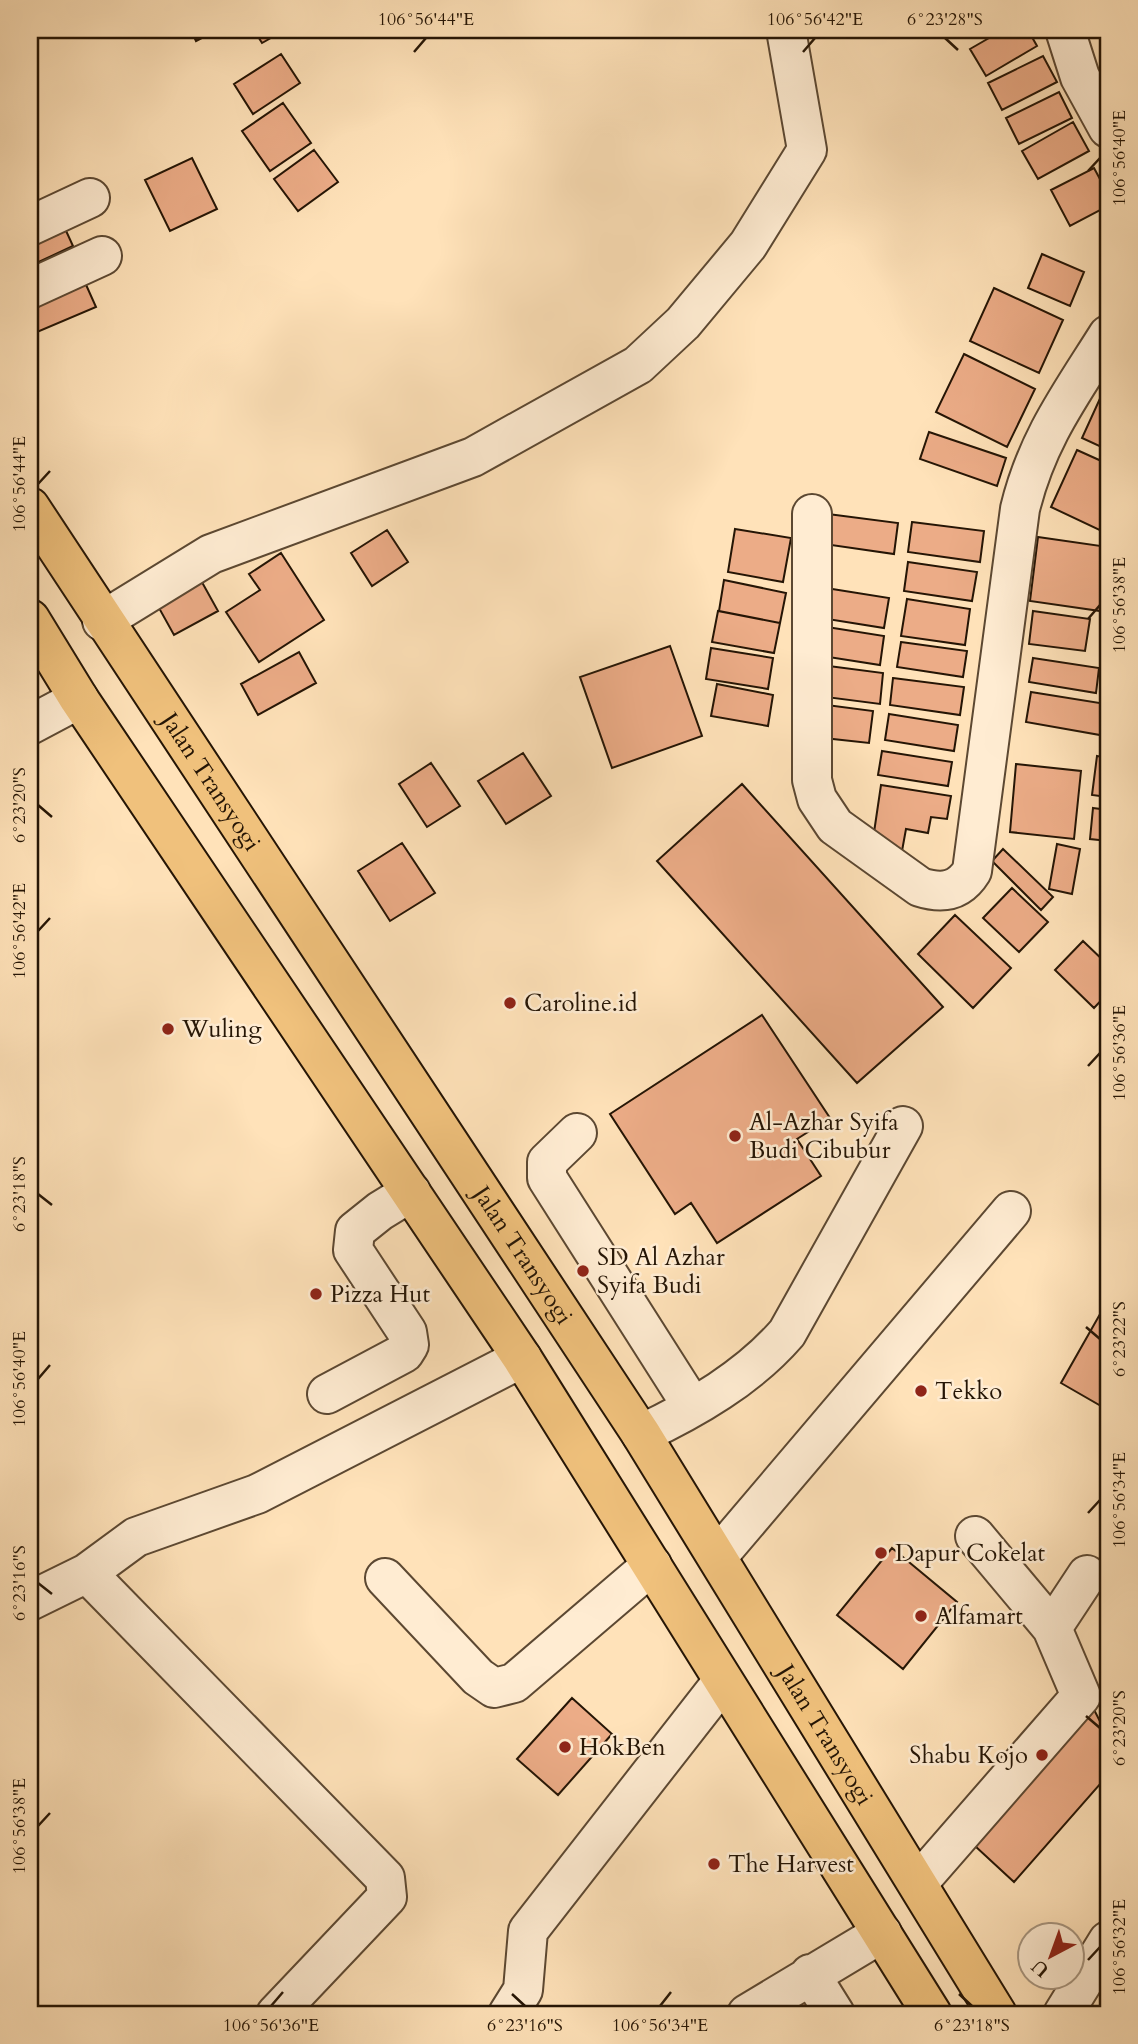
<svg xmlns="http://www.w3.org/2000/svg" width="1138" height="2044" font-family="Cardo,serif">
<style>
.building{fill:#ecac87;stroke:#251505;stroke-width:2}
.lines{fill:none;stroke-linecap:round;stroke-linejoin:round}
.minor-casing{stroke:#5c4832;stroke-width:42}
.highway-casing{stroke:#251505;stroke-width:42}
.minor{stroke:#ffecd2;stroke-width:38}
.highway{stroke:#f0c17c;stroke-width:38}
.ticks{fill:none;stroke:#251505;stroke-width:2.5}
.poi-dot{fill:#8f2418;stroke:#ffecd2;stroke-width:2.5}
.labels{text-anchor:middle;stroke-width:5;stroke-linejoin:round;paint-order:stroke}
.street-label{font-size:24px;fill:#251505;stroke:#ffecd2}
.poi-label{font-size:24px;fill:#251505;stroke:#ffecd2;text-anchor:start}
.neatline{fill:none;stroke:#251505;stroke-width:2.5}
.ticks-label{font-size:18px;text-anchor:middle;fill:#251505}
</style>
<rect width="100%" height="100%" fill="#ffe2b9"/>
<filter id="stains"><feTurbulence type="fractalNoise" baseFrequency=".00286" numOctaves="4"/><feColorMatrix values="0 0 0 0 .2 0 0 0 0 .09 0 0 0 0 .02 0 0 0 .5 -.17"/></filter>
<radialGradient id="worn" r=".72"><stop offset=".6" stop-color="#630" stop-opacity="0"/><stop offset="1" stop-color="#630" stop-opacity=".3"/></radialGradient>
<path class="building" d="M139,30H160L143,37Z
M191,30H217L196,41Z
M254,30H285L262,43Z
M1003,30H1028L1037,46L986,76L970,49Z
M281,54L300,83L253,114L234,84Z
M1043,56L1057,82L1002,110L988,83Z
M1059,92L1072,118L1019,144L1006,118Z
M283,103L311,143L270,171L242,131Z
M1073,122L1089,151L1038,179L1022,151Z
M314,150L338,182L298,211L274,179Z
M192,158L217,209L170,231L145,180Z
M1094,168L1108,194V206L1070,226L1051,190Z
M62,222L73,246L30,266V237Z
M1042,254L1084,272L1070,306L1028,288Z
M83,278L96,307L30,335V301Z
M994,288L1063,320L1039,373L970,341Z
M964,354L1035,389L1007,447L936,412Z
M1108,381V450L1082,438Z
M929,432L1006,458L997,486L920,459Z
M1077,450L1108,464V534L1051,507Z
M828,514L898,523L894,554L824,544Z
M912,522L984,531L980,562L908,552Z
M735,529L791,538L783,582L728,572Z
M387,530L408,562L372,586L351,553Z
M1038,537L1108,547L1107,612L1030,601Z
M281,553L324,620L259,662L226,612L260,590L249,574Z
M908,562L977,572L972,601L904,591Z
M198,575L218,611L174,635L154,599Z
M724,580L786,593L780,623L719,611Z
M826,588L889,598L884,628L821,618Z
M907,599L970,609L965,645L901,636Z
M718,611L780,623L774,653L712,642Z
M1033,611L1090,619L1085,651L1029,644Z
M827,627L884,636L880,665L822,656Z
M901,642L967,651L963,677L897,667Z
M670,646L702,736L612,768L580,677Z
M711,648L773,658L768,689L706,679Z
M299,652L316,683L258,715L241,684Z
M1033,658L1099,668L1096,693L1029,682Z
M821,665L883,673L880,704L818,696Z
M893,678L964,687L960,715L890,705Z
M717,684L773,695L768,726L711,716Z
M1031,692L1106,704L1100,735L1026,722Z
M819,704L873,711L869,743L815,737Z
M889,714L958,725L954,751L885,740Z
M882,751L952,762L948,786L878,775Z
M523,753L551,796L506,824L478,781Z
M1097,756L1108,758V797L1092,795Z
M431,763L460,806L427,827L399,784Z
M1016,764L1081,771L1074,839L1010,832Z
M742,784L943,1007L857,1083L657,861Z
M881,785L951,796L947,819L931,817L928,833L906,829L902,851L872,846Z
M1093,808L1108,810V841L1090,839Z
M402,843L435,893L390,921L358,871Z
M1057,844L1080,849L1072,894L1049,889Z
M1003,849L1053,897L1041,910L992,861Z
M1012,888L1048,922L1019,952L983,918Z
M955,915L1011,968L973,1008L918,954Z
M1083,941L1108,965V993L1094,1008L1055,970Z
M762,1015L830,1118L797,1139L821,1176L717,1243L691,1203L675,1214L610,1114Z
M1108,1300V1410L1061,1383Z
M892,1548L957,1602L903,1669L837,1615Z
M1087,1696L1108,1737V1775L1014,1882L962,1834Z
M572,1698L612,1734L558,1795L517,1759Z
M805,1992L818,2014H765Z"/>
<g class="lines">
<defs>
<path id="minor" d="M1065,30L1080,77L1108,128
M30,226L90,198
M30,289L102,256
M812,514V780L817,799L835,826L920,887C942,894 959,892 972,871L1020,509C1037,439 1071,394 1108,335
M102,621L211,554L473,457L638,365L683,323L748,245L807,150L786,30
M30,725L79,699
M577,1133L547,1162V1178L692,1406
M327,1394L404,1353L409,1345L407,1332L353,1250L355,1231L380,1211L411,1192
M641,1434C694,1409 748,1378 787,1333L903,1126
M718,1556L1011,1211
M87,1573L385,1878L387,1897L276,2014
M385,1578L478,1677L494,1688L514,1683L652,1565
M30,1601L87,1573L136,1537L257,1494L522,1358
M1052,1628L1087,1575
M918,1883L1081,1696L1052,1628L975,1536
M810,1974L835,2014
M508,2014L523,1990L528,1931L723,1681
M747,2014L882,1933
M1063,2014L1108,1941"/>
<g id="highway">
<path id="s1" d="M30,507L641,1434L997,2014"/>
<path d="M30,619L79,699L522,1358L932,2014"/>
</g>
</defs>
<use href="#minor" class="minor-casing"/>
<use href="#highway" class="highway-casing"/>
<use href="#minor" class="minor"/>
<use href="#highway" class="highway"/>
</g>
<path class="ticks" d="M945,38L958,50M414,52L426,38M803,52L815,38M1088,171L1100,158M38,484L50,471M1088,619L1100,605M38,805L52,817M38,931L50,918M1088,1066L1100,1053M38,1194L52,1205M1086,1327L1100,1339M38,1379L50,1365M1088,1513L1100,1500M38,1583L52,1594M1086,1716L1100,1728M38,1826L50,1813M1088,1960L1100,1947M512,1994L525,2006M959,1994L972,2006M271,2006L283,1992M660,2006L671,1992"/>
<g class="poi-dot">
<circle cx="510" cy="1003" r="7"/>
<circle cx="168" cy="1029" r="7"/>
<circle cx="735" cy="1136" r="7"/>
<circle cx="583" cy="1271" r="7"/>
<circle cx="316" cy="1294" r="7"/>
<circle cx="921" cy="1391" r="7"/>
<circle cx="881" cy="1553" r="7"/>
<circle cx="921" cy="1616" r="7"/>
<circle cx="565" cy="1747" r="7"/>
<circle cx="1042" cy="1755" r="7"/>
<circle cx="714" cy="1864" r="7"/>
</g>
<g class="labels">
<g class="street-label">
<text dy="8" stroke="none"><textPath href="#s1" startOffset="329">Jalan Transyogi</textPath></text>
<text dy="8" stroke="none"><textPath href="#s1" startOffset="896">Jalan Transyogi</textPath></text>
<text dy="8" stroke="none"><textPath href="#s1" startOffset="1463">Jalan Transyogi</textPath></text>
</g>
<g class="poi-label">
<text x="524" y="1011">Caroline.id</text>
<text x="182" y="1037">Wuling</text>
<text x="749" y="1130">Al-Azhar Syifa<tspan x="749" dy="28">Budi Cibubur</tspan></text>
<text x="597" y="1265">SD Al Azhar<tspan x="597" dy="28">Syifa Budi</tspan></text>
<text x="330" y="1302">Pizza Hut</text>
<text x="935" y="1399">Tekko</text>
<text x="895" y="1561">Dapur Cokelat</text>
<text x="935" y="1624">Alfamart</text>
<text x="579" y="1755">HokBen</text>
<text x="1028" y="1763" text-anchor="end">Shabu Kojo</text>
<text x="728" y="1872">The Harvest</text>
</g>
</g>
<rect width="1138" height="2044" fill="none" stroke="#ffe2b9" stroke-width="77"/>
<g transform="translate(1051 1956) rotate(221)"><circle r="33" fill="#ffecd2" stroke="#a89680" stroke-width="2"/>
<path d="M0-5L12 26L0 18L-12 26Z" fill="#8f2418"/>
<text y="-10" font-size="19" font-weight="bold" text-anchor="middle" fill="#251505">U</text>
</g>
<rect x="38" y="38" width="1062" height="1968" class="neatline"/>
<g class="ticks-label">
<text x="426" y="25">106°56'44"E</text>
<text x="815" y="25">106°56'42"E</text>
<text x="945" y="25">6°23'28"S</text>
<text transform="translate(1119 158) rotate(-90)" y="6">106°56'40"E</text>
<text transform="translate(19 484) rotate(-90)" y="6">106°56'44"E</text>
<text transform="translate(1119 605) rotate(-90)" y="6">106°56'38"E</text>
<text transform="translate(19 805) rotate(-90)" y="6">6°23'20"S</text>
<text transform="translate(19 931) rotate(-90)" y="6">106°56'42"E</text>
<text transform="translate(1119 1053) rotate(-90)" y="6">106°56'36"E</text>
<text transform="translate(19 1194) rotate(-90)" y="6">6°23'18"S</text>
<text transform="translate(1119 1339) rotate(-90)" y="6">6°23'22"S</text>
<text transform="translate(19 1379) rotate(-90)" y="6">106°56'40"E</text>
<text transform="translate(1119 1500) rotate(-90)" y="6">106°56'34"E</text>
<text transform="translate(19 1583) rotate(-90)" y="6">6°23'16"S</text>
<text transform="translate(1119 1728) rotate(-90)" y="6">6°23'20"S</text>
<text transform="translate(19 1826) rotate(-90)" y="6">106°56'38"E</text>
<text transform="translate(1119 1947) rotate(-90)" y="6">106°56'32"E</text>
<text x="271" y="2031">106°56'36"E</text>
<text x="525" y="2031">6°23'16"S</text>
<text x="660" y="2031">106°56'34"E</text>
<text x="972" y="2031">6°23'18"S</text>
</g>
<rect width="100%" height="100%" filter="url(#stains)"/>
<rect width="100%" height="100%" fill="url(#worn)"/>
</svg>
